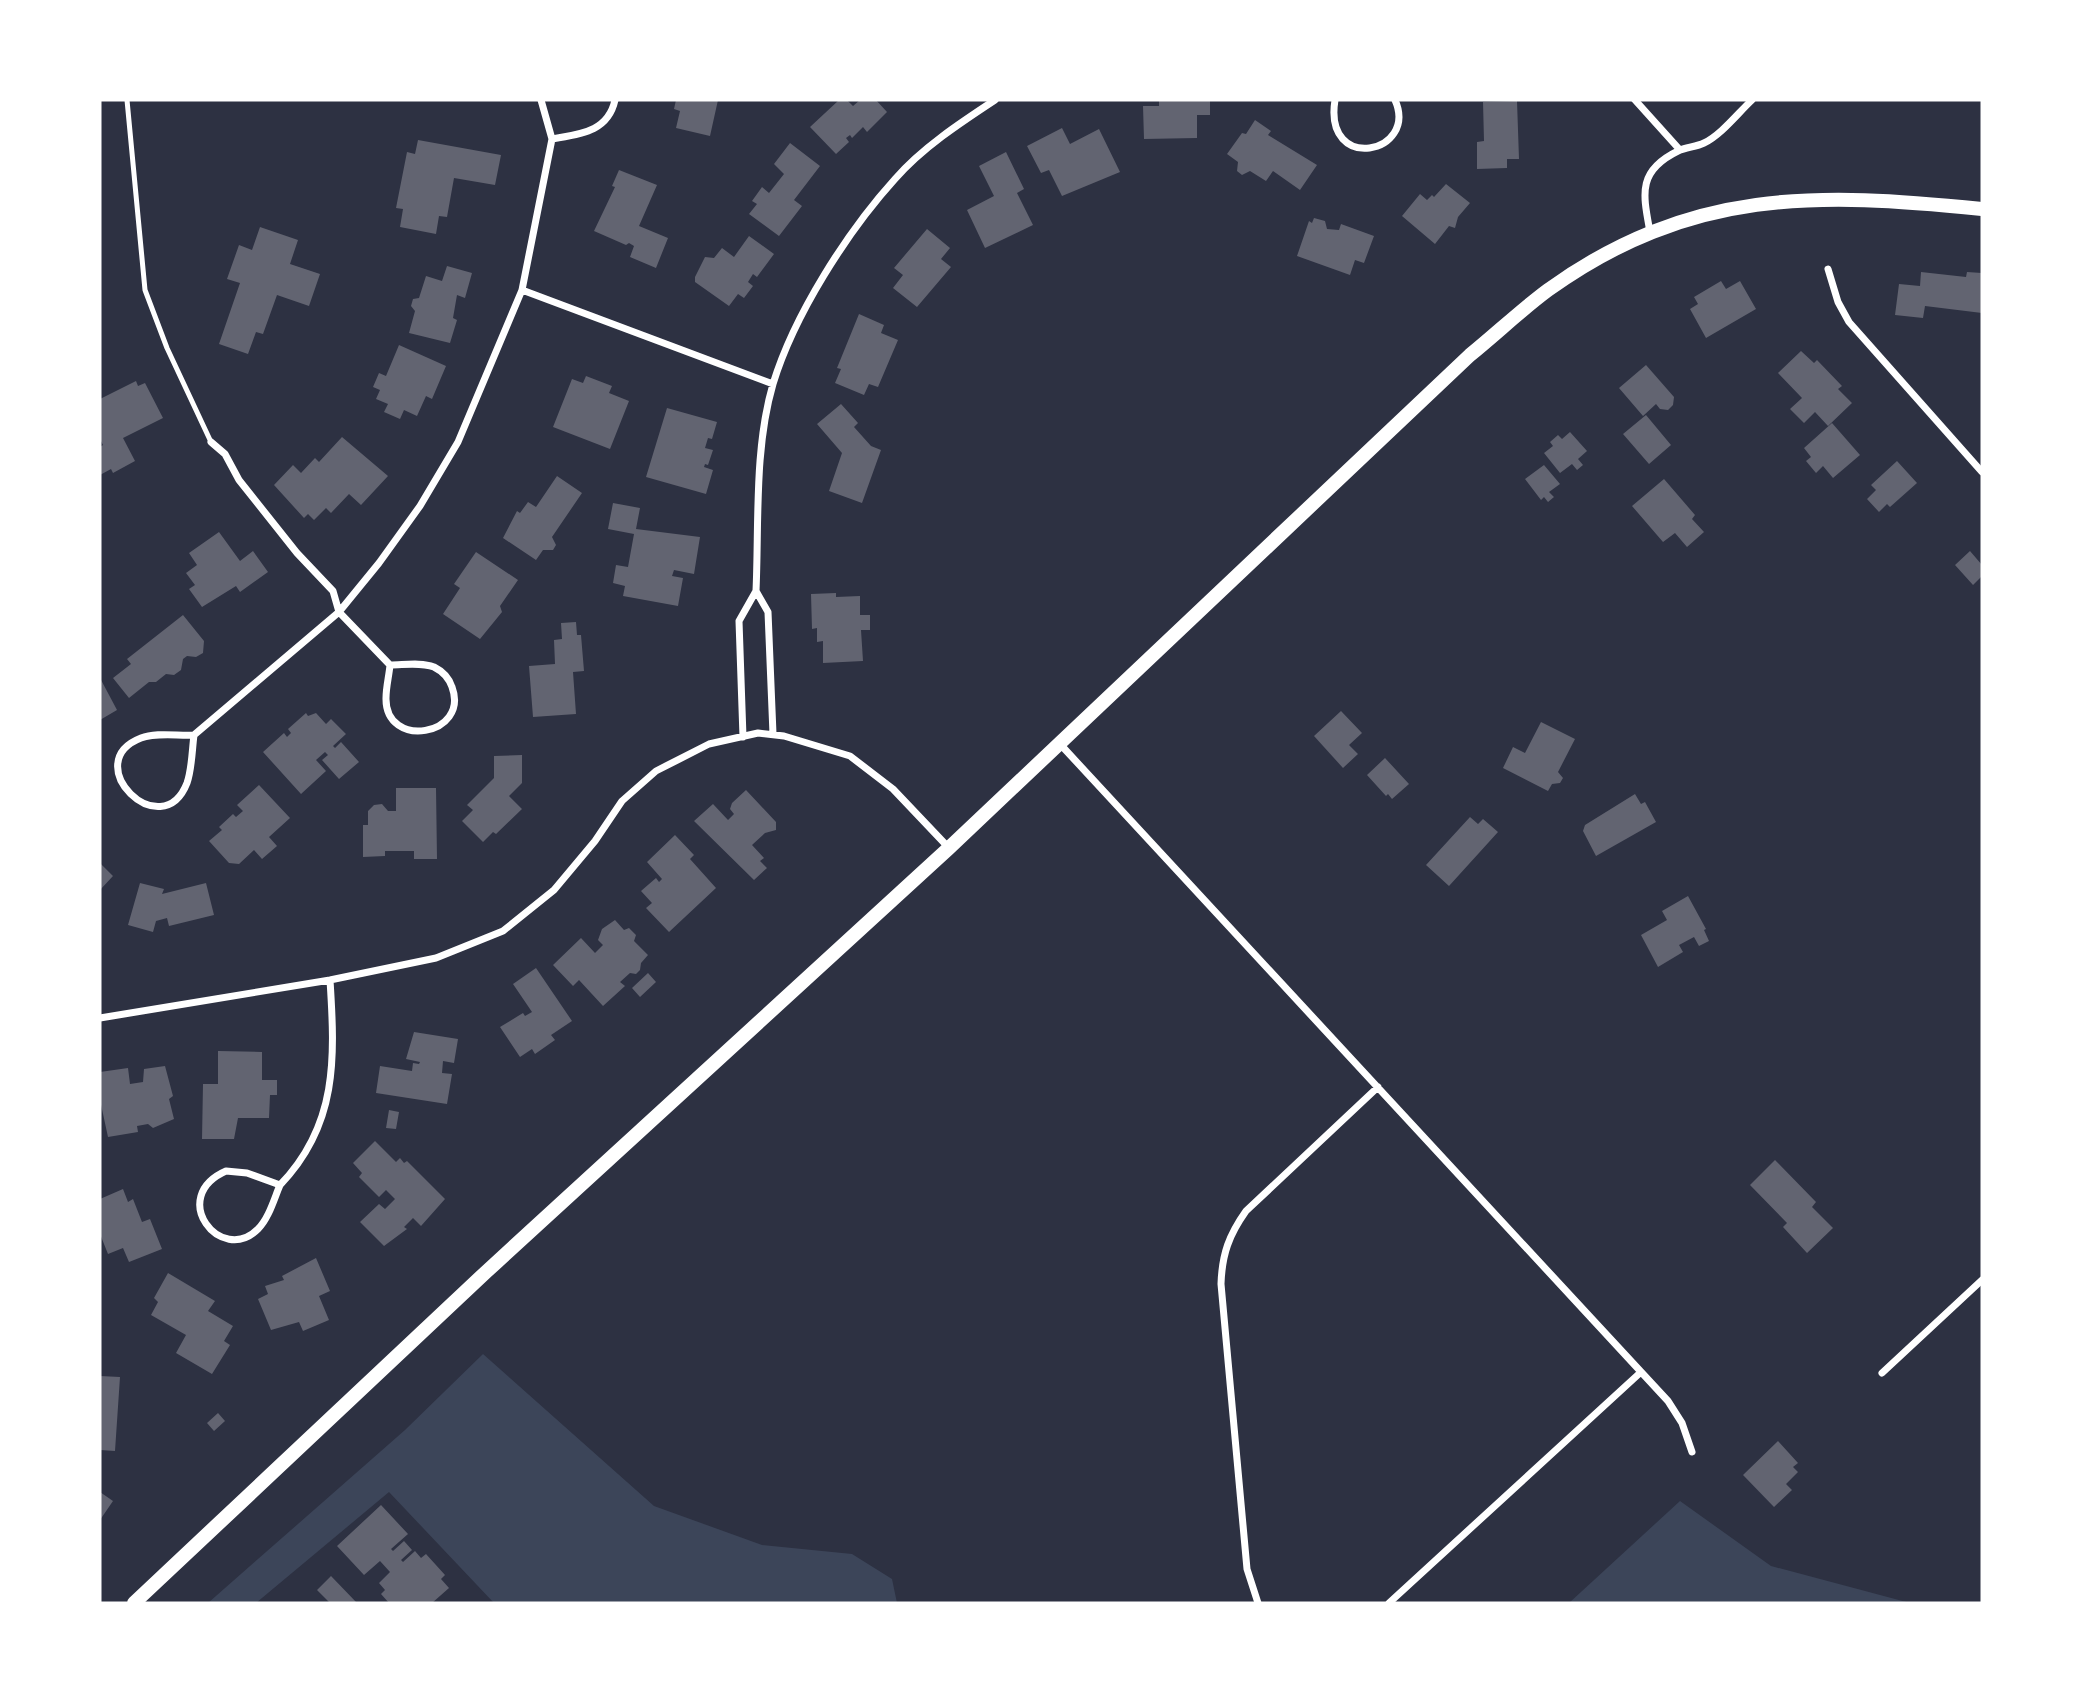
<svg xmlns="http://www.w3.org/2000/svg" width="2082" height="1703" font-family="'Roboto Condensed',sans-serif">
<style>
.green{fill:#3c4559}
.building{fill:#626471}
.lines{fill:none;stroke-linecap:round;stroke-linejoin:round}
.service{stroke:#fff;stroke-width:5}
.minor{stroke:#fff;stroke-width:7}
.secondary{stroke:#fff;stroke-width:14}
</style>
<rect width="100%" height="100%" fill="#2d3142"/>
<path class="green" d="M483,1354L654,1506L762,1545L852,1554L892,1579L897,1603H494L389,1492L256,1603H208L405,1430Z
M1680,1501L1771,1566L1910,1603H1569Z"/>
<path class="building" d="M676,100H718L710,136L676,128L680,111L674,109Z
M839,100H847L853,106L860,100H876L887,112L867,132L863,127L852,138L850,135L846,138L849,142L836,154L810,127Z
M1210,100V115H1197V138L1144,139L1143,106H1159V101Z
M1517,101L1519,159H1507V168L1477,169V142L1484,141L1483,102Z
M1255,120L1271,131L1268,135L1317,165L1300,190L1273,171L1266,181L1250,171L1242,175L1237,171L1238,162L1227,154L1242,133L1246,134Z
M1062,128L1070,144L1099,129L1120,172L1062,196L1049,170L1041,173L1027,146Z
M418,140L501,155L495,185L454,178L447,217L439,216L436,234L400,227L403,209L396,208L407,152L415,154Z
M790,143L820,166L794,200L802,206L779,236L749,214L757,204L752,201L762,187L769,193L784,174L774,164Z
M1006,152L1024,189L1017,193L1033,225L985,248L967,210L994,196L979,166Z
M619,170L657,185L639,226L668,238L656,268L630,257L634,246L629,243L626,245L594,231L615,187L612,186Z
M1446,184L1470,203L1458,217L1455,228L1449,226L1435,244L1402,216L1420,194L1427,200L1432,195L1434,197Z
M1314,218L1325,221L1327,229L1339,230L1341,224L1374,236L1364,263L1355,260L1350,275L1297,256L1309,221L1312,223Z
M260,227L298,240L290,264L320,274L309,306L277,295L263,334L256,332L248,354L219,344L240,283L227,279L239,245L252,250Z
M927,229L950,248L941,259L951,267L917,307L893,288L903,275L894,268Z
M749,236L774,254L757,277L753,274L748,282L753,286L744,298L738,294L729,306L695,282V277L705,257L714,258L722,248L734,257Z
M447,266L472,273L465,298L457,295L453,318L457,320L450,343L409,333L415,311L411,306L413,299L419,298L426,276L442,281Z
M1921,272L1966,277L1967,272L1982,273V313L1925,306L1923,318L1895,315L1899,284L1920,286Z
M1721,281L1726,289L1740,281L1756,309L1706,338L1690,309L1698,304L1694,297Z
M859,314L884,325L881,333L898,340L878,387L869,384L864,395L835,383L841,369L837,368Z
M399,345L446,366L432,399L426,396L417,416L404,410L400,419L384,412L388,404L376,399L380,390L373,387L379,373L386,376Z
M1801,351L1814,363L1817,360L1842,386L1838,389L1852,403L1828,426L1815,412L1804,423L1790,409L1802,398L1778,373Z
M1646,365L1674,397L1673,405L1668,410L1660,409L1656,404L1643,416L1619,388Z
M586,376L612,386L609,393L629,401L610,449L553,427L572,379L583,383Z
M136,381L138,386L145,383L163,418L123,438L135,461L113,473L111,469L100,475V447L103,445L100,439V399Z
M841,404L858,423L854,427L871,446L881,450L862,503L829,491L842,453L817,424Z
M667,408L717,422L712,439L708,438L705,448L713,450L708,465L705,464L704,467L713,470L706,494L646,477Z
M1646,415L1671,445L1649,464L1623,434Z
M1832,423L1860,455L1833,478L1823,466L1816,473L1806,461L1811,457L1804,448Z
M1570,432L1587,451L1578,459L1583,465L1577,470L1572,464L1560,473L1544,453L1553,446L1550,442L1558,435L1562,439Z
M342,437L388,476L361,505L349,494L331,513L326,508L314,520L308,514L304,518L274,485L293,465L301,473L315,458L319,462Z
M1897,461L1917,483L1890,507L1887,504L1879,512L1867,499L1876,490L1871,485Z
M1544,465L1560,484L1549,492L1554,497L1548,502L1544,497L1541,500L1525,479Z
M557,476L582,493L552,537L556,545L553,550H543L536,560L503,538L517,511L520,513L528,502L536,507Z
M1664,479L1695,515L1692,519L1704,532L1687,547L1675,533L1663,542L1632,506Z
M613,503L640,508L636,529L700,537L694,574L674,570L672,576L683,578L678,606L623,596L625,586L613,583L616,565L628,567L634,534L608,529Z
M219,532L240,561L253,551L268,572L240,592L236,586L202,607L189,589L195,585L186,573L197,565L189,553Z
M1970,551L1982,565V576L1973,585L1955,565Z
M476,552L518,580L500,606L502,612L480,639L443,614L460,588L454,584Z
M836,593V597L860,596V615H870V630H861L863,661L823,663V641L817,642V628L812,629L811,594Z
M183,615L204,641L203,653L196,657L187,656L183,659L181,670L174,675L166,674L156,682H149L129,698L113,678L131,664L127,659Z
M576,622L577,635H581L584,671L573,672L576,714L533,717L529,666L555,664L554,640L562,639L561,623Z
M100,678L117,710L100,720Z
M1341,711L1362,733L1349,745L1358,754L1343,768L1314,736Z
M306,713L308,716L316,713L326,724L331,719L346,734L333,746L335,748L341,742L359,762L339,779L322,760L328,755L325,752L316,760L326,771L301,794L263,752L284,733L287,737L291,733L288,729Z
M1541,722L1575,739L1558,772L1563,778L1560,783L1552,784L1548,791L1503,768L1513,747L1525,753Z
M522,755V783L509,796L522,809L496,834L493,832L483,842L462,821L473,810L467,805L494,778V756Z
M1385,758L1409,784L1392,799L1388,794L1386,796L1367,775Z
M259,785L290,818L269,837L277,846L262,859L254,850L239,864L229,863L209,841L222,830L219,827L233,814L236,817L243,811L237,805Z
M396,788H436L437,859H414V851H385V856L363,857V825H368V811L374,805L382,804L388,811H396Z
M746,790L776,822V830L765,833L752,845L764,858L760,861L767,868L754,880L694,821L713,804L728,820L734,814L730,809L732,803Z
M1635,794L1641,804L1645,802L1656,822L1596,856L1583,831L1585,825Z
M1470,817L1478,824L1483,819L1498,832L1449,886L1426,865Z
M675,835L694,855L690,859L716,888L669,932L646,908L652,903L641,891L656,878L659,882L662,879L647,862Z
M100,863L113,876L100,890Z
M140,883L164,889L162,894L206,883L214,915L169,926L167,918L156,921L153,932L128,925Z
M1688,896L1706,929L1704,930L1709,941L1699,946L1694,937L1679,945L1683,952L1658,967L1641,935L1667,920L1662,911Z
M615,920L624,930L629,928L636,935L634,941L648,955L641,963L640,970L636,974L630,973L620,982L625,986L603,1006L579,980L573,986L553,965L581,938L595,953L603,945L598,940L602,929Z
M536,968L572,1021L551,1035L555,1040L535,1054L532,1049L520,1057L500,1027L523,1013L525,1016L532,1012L513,984Z
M648,973L656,982L640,997L632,988Z
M414,1032L458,1039L454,1063L443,1061L442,1073L452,1074L447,1104L376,1093L380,1066L412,1071L413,1063L419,1064L420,1062L406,1059Z
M218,1051L262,1052V1080H277V1095H270L269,1118H238L234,1139H202L203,1084H218Z
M165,1066L173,1096L169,1099L174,1119L153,1128L148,1124L137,1126L138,1132L108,1137L100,1100V1072L128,1068L130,1084L143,1082L144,1069Z
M389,1110L399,1112L396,1129L386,1128Z
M375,1141L396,1162L400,1158L404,1163L407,1161L445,1199L421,1226L413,1218L404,1227L407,1229L384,1246L360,1222L379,1204L385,1209L395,1199L386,1190L379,1197L359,1177L362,1173L353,1163Z
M1775,1160L1816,1202L1812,1207L1833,1228L1807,1253L1783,1227L1787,1223L1750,1185Z
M123,1189L128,1202L133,1199L142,1222L150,1219L162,1249L129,1262L123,1248L108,1254L100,1234V1199Z
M316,1258L330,1291L319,1296L329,1320L303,1331L299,1322L271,1330L258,1299L268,1294L265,1286L284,1280L282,1276Z
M168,1273L215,1301L208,1311L233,1326L224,1341L230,1345L212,1374L176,1353L186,1335L151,1315L158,1302L154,1298Z
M100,1376L120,1377L115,1451L100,1450Z
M218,1413L225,1421L214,1431L207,1423Z
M1778,1441L1798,1463L1793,1467L1798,1472L1786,1484L1792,1490L1774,1507L1743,1475Z
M100,1492L113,1501L100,1520Z
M381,1505L408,1534L391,1549L393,1551L404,1541L412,1550L401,1560L403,1562L415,1551L421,1558L426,1554L445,1575L441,1579L449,1588L432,1603H389L381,1594L385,1590L379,1583L390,1572L380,1561L364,1575L337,1546Z
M331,1576L357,1603H330L317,1590Z"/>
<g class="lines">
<path class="service" d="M127,100L145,290L167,348L211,442"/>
<path class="minor" d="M1335,100C1323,174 1419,154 1395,100
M1635,100L1680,150
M552,139C580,134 608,132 615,100
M1650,232C1643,194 1637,171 1678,151C1686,147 1696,147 1704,143C1721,135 1738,113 1752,100
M1828,269L1838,302L1849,322L1982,472
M522,290L773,384
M211,442L225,454L239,480L297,553L333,591L339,612L390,665C389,676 386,687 386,698C385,750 470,736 452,687C449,678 442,671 434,667C421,662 404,665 390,665
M756,591C759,524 754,449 773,384C794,315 847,232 895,179C922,148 960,123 995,100
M194,735C192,750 192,769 187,783C162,847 77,763 141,738C156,732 178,736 194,735L339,612L379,563L420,506L458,442L522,290L552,139L541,100
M743,737L739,621L756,591L768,612L773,734
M1060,744L1668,1401L1682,1423L1692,1452
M100,1018L330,980L436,958L503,931L554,890L595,841L622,801L656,771L709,744L758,733L784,736L850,756L893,789L949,848
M226,1171L247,1173L280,1185C274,1199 269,1218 258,1229C221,1266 167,1197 226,1171Z
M280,1185C338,1125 335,1058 330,980
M1882,1373L1982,1280
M1258,1603L1247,1569L1221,1284C1222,1254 1229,1235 1246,1211L1378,1087
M1389,1603L1641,1372"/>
<path class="secondary" d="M134,1603L486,1272L949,848L1470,355C1496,334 1521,310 1548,290C1690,188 1817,192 1982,209"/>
</g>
<rect width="2082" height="1703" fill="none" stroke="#ffffff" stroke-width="203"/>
</svg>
